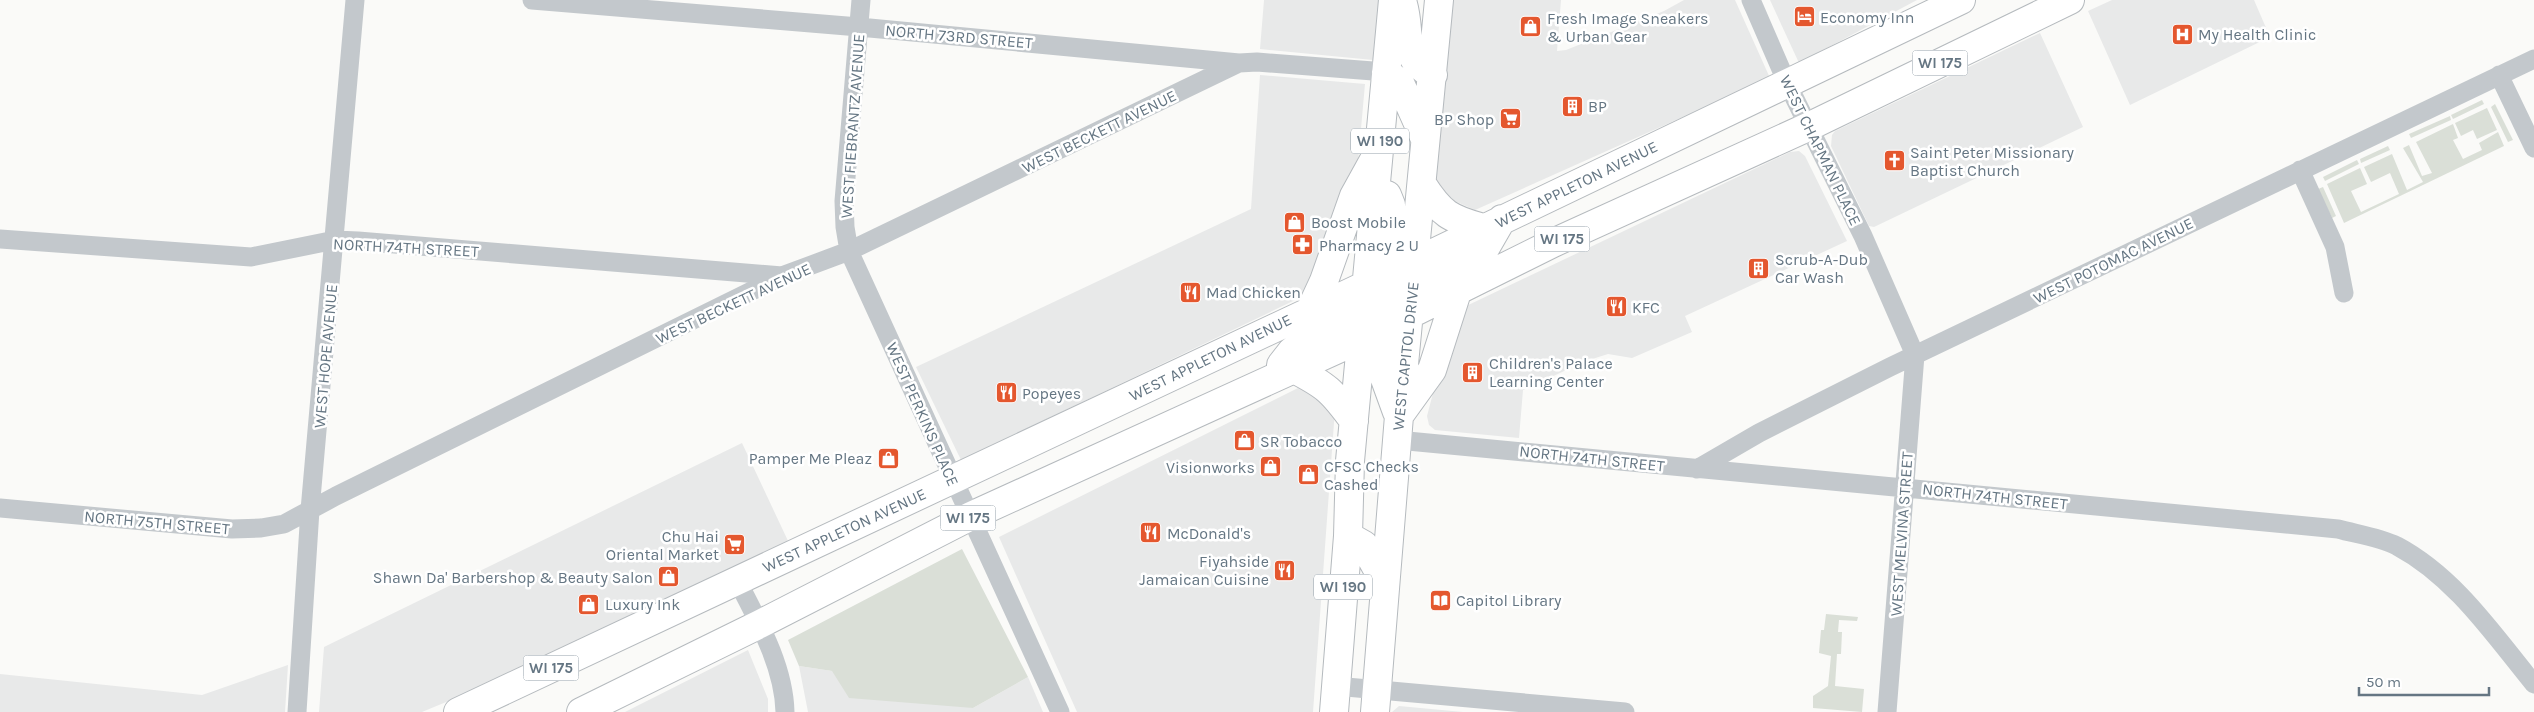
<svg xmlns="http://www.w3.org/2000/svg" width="2534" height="712" font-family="Karla,sans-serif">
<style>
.built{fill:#e8e9e9}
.green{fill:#dadfd7}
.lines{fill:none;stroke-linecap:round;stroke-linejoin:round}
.primary-casing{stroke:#b5babe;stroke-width:30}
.street{stroke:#c3c8cc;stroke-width:19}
.primary{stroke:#fff;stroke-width:28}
.labels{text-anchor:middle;stroke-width:5;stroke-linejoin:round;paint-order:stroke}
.shield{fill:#fff;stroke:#939fa8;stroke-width:1}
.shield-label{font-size:15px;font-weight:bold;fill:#657683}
.poi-label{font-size:16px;fill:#657683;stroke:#fff;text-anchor:start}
.street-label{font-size:16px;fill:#657683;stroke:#fff}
</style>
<rect width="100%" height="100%" fill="#fafaf8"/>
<path class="built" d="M1264,0H1379L1373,60L1260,49Z
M1451,0H1561L1557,51L1566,50L1664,11L1684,0H1735L1770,78L1475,210L1441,195L1433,183Z
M1770,0H1917L1799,63Z
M2112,0H2254L2270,37L2130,105L2088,11Z
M2040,33L2083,127L1874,227L1869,226L1831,146L1832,135L1835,131Z
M1260,75L1365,84L1358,162L1312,292L961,460L916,367L1251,209Z
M1799,151L1805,156L1847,241L1685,316L1692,332L1632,358L1608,354L1586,361L1523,390L1519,438L1435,430L1429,425L1427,416L1453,317L1462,308L1790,152Z
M1306,384L1335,409L1313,712H1077L999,537Z
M742,443L789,543L557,656L422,712H319L324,647Z
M748,650L768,699V712H625Z
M288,665L285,712H0V674L202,695Z
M799,666L832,671L973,708L1028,677L1043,712H808Z
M1399,706L1463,712H1392Z"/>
<path class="green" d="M2482,100L2484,104L2453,119L2451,115Z
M2495,104L2513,140L2508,142L2491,107Z
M2487,108L2497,130L2477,139L2473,130L2461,136L2455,123Z
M2450,116L2451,120L2411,138L2409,134Z
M2453,124L2458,138L2453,140L2463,159L2482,150L2479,143L2498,132L2504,146L2344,223L2327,184L2360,168L2367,184L2351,191L2361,212L2399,194L2390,173L2371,182L2364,167L2392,154L2407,190L2423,182L2403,148L2409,145L2422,176L2432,173L2416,142Z
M2388,146L2390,150L2361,163L2360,159Z
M2357,160L2359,164L2325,181L2323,177Z
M2323,187L2336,216L2332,218L2318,189Z
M962,549L1028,677L973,708L849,698L832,671L799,666L788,640Z
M1826,614L1858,617L1857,621L1839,620L1838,632H1842L1841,654H1837L1835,686L1864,689L1862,712L1813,708V696L1828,686L1831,656L1819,653L1821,630H1824Z"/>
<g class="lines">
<defs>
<path id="primary" d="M1403,4C1412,36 1399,56 1433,75
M1386,72L1400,83L1425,139
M1422,184C1441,214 1450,219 1483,228
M1387,195L1391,205L1393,250L1400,288
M1399,300L1483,252L1502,219
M1311,309L1324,281L1354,196L1375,158
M1376,314L1379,329L1381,368L1397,412
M1281,365L1292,351L1376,297
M1294,369C1327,386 1332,391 1354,421
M1401,413L1432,370L1457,292
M1348,536L1364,545L1385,583
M458,712L1396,271L1961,0
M581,712L760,624L971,516L1362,338L1553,243L1810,126L2070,0
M1334,712L1348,536L1350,461L1393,0
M1375,712L1399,416L1439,0"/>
</defs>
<use href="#primary" class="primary-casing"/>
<path class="street" d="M532,0L859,27L1239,63L1257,62L1386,72
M861,0L844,201L845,227L849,251L1060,712
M1751,0L1787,83L1863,236L1915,355L1887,712
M2499,75L2534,148
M2300,170L2335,247L2344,293
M0,239L251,257L335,240L358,241L782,276
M1397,440L2338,529C2356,534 2379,537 2397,546C2455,577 2493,634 2534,684
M1697,469L1759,433L1890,367L2534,59
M0,508L232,529L261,528L284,524L336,496L782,276L849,251L1239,63
M737,580C758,621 784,666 785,712
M1335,686L1625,712
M297,712L310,510L355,0"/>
<use href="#primary" class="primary"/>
</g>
<defs>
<symbol id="hotel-square" viewBox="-11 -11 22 22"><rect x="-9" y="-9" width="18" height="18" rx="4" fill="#e4572e" stroke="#fff"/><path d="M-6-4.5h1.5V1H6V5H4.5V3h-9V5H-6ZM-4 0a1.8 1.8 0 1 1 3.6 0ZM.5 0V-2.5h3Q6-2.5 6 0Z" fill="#fff"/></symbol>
<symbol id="shop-square" viewBox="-11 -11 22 22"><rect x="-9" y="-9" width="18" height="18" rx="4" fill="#e4572e" stroke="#fff"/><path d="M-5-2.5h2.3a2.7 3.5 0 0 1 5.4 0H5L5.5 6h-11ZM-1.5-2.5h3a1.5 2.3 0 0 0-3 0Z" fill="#fff"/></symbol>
<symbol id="hospital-square" viewBox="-11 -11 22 22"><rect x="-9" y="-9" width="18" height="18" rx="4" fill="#e4572e" stroke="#fff"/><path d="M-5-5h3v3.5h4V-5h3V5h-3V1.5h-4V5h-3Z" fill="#fff"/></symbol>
<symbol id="building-square" viewBox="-11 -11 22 22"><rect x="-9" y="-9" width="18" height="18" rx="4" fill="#e4572e" stroke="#fff"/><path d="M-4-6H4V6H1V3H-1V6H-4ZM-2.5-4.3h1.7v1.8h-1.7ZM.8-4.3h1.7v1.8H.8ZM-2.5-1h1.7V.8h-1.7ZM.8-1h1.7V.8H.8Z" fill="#fff"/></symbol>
<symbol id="supermarket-square" viewBox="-11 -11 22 22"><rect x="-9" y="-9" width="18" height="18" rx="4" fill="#e4572e" stroke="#fff"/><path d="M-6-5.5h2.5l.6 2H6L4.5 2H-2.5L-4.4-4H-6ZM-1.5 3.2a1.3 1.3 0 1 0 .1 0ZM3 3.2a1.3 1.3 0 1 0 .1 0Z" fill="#fff"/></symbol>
<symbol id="church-square" viewBox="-11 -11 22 22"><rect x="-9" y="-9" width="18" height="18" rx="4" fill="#e4572e" stroke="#fff"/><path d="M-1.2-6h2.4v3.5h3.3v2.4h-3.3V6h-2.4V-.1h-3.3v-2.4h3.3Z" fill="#fff"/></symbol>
<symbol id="pharmacy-square" viewBox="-11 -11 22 22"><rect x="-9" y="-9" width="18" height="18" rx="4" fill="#e4572e" stroke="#fff"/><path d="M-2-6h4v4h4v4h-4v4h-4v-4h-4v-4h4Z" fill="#fff"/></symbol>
<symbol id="restaurant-square" viewBox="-11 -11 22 22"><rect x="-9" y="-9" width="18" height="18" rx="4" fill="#e4572e" stroke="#fff"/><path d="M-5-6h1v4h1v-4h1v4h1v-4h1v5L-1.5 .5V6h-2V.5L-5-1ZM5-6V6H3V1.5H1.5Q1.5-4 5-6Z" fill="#fff"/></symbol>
<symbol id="library-square" viewBox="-11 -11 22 22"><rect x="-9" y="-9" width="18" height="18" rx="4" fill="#e4572e" stroke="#fff"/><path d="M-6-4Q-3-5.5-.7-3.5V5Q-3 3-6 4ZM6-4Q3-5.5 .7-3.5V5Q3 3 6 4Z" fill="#fff"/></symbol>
</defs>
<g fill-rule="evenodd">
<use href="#hotel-square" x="1792" y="4" width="25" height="25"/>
<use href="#shop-square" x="1518" y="14" width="25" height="25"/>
<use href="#hospital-square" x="2170" y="22" width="25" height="25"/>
<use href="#building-square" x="1560" y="94" width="25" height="25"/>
<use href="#supermarket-square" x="1498" y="106" width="25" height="25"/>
<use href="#church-square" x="1882" y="148" width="25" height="25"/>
<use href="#shop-square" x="1282" y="210" width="25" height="25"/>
<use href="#pharmacy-square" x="1290" y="232" width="25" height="25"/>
<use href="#building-square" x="1746" y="256" width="25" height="25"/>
<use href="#restaurant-square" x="1178" y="280" width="25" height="25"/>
<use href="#restaurant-square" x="1604" y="294" width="25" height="25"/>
<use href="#building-square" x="1460" y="360" width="25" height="25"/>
<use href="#restaurant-square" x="994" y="380" width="25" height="25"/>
<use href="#shop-square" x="1232" y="428" width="25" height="25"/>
<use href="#shop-square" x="876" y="446" width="25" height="25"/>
<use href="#shop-square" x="1258" y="454" width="25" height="25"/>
<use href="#shop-square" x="1296" y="462" width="25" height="25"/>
<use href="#restaurant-square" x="1138" y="520" width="25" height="25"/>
<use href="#supermarket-square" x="722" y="532" width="25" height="25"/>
<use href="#restaurant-square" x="1272" y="558" width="25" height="25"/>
<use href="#shop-square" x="656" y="564" width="25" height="25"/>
<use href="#library-square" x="1428" y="588" width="25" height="25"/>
<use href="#shop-square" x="576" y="592" width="25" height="25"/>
</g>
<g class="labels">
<g class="shield">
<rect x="1912.5" y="50.5" width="55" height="25" rx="4"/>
<rect x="1351" y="128.5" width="58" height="25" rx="4"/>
<rect x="1534.5" y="226.5" width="55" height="25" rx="4"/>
<rect x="940.5" y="505.5" width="55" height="25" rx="4"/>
<rect x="1314" y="574.5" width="58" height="25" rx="4"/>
<rect x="523.5" y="655.5" width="55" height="25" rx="4"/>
</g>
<g class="shield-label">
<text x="1940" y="68">WI 175</text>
<text x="1380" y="146">WI 190</text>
<text x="1562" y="244">WI 175</text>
<text x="968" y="523">WI 175</text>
<text x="1343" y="592">WI 190</text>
<text x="551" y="673">WI 175</text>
</g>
<g class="poi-label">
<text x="1820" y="23">Economy Inn</text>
<text x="1547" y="24">Fresh Image Sneakers<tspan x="1547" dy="18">&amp; Urban Gear</tspan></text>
<text x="2198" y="40">My Health Clinic</text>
<text x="1588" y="112">BP</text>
<text x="1494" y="125" text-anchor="end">BP Shop</text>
<text x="1910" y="158">Saint Peter Missionary<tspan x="1910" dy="18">Baptist Church</tspan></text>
<text x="1311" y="228">Boost Mobile</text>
<text x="1319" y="251">Pharmacy 2 U</text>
<text x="1775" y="265">Scrub-A-Dub<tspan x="1775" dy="18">Car Wash</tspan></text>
<text x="1206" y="298">Mad Chicken</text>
<text x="1632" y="313">KFC</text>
<text x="1489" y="369">Children's Palace<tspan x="1489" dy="18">Learning Center</tspan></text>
<text x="1022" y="399">Popeyes</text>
<text x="1260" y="447">SR Tobacco</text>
<text x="872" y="464" text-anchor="end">Pamper Me Pleaz</text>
<text x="1324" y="472">CFSC Checks<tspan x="1324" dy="18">Cashed</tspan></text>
<text x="1255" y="473" text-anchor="end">Visionworks</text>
<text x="1167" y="539">McDonald's</text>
<text x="719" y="542" text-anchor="end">Chu Hai<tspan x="719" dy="18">Oriental Market</tspan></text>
<text x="1269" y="567" text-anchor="end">Fiyahside<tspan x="1269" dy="18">Jamaican Cuisine</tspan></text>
<text x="653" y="583" text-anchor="end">Shawn Da' Barbershop &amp; Beauty Salon</text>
<text x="1456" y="606">Capitol Library</text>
<text x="605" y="610">Luxury Ink</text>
</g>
<g class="street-label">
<text transform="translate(959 36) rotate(5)" y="6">NORTH 73RD STREET</text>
<text transform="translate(852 126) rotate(-86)" y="6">WEST FIEBRANTZ AVENUE</text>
<text transform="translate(1099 131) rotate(-26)" y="6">WEST BECKETT AVENUE</text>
<text transform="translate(1821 150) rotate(64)" y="6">WEST CHAPMAN PLACE</text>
<text transform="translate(1576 184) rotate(-26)" y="6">WEST APPLETON AVENUE</text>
<text transform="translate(406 247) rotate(3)" y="6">NORTH 74TH STREET</text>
<text transform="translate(2113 260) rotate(-26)" y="6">WEST POTOMAC AVENUE</text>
<text transform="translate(733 303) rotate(-25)" y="6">WEST BECKETT AVENUE</text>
<text transform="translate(325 356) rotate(-85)" y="6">WEST HOPE AVENUE</text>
<text transform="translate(1405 356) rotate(-84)" y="6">WEST CAPITOL DRIVE</text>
<text transform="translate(1210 357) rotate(-26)" y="6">WEST APPLETON AVENUE</text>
<text transform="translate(923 414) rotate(66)" y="6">WEST PERKINS PLACE</text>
<text transform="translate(1592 458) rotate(6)" y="6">NORTH 74TH STREET</text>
<text transform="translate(1995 496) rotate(6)" y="6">NORTH 74TH STREET</text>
<text transform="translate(157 522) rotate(5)" y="6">NORTH 75TH STREET</text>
<text transform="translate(844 530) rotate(-25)" y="6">WEST APPLETON AVENUE</text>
<text transform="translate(1901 534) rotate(-86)" y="6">WEST MELVINA STREET</text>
</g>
</g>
<path d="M2359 687v8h130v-8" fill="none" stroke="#657683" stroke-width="2.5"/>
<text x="2366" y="687" font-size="15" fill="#657683" stroke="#ffffff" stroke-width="4" paint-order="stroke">50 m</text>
</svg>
